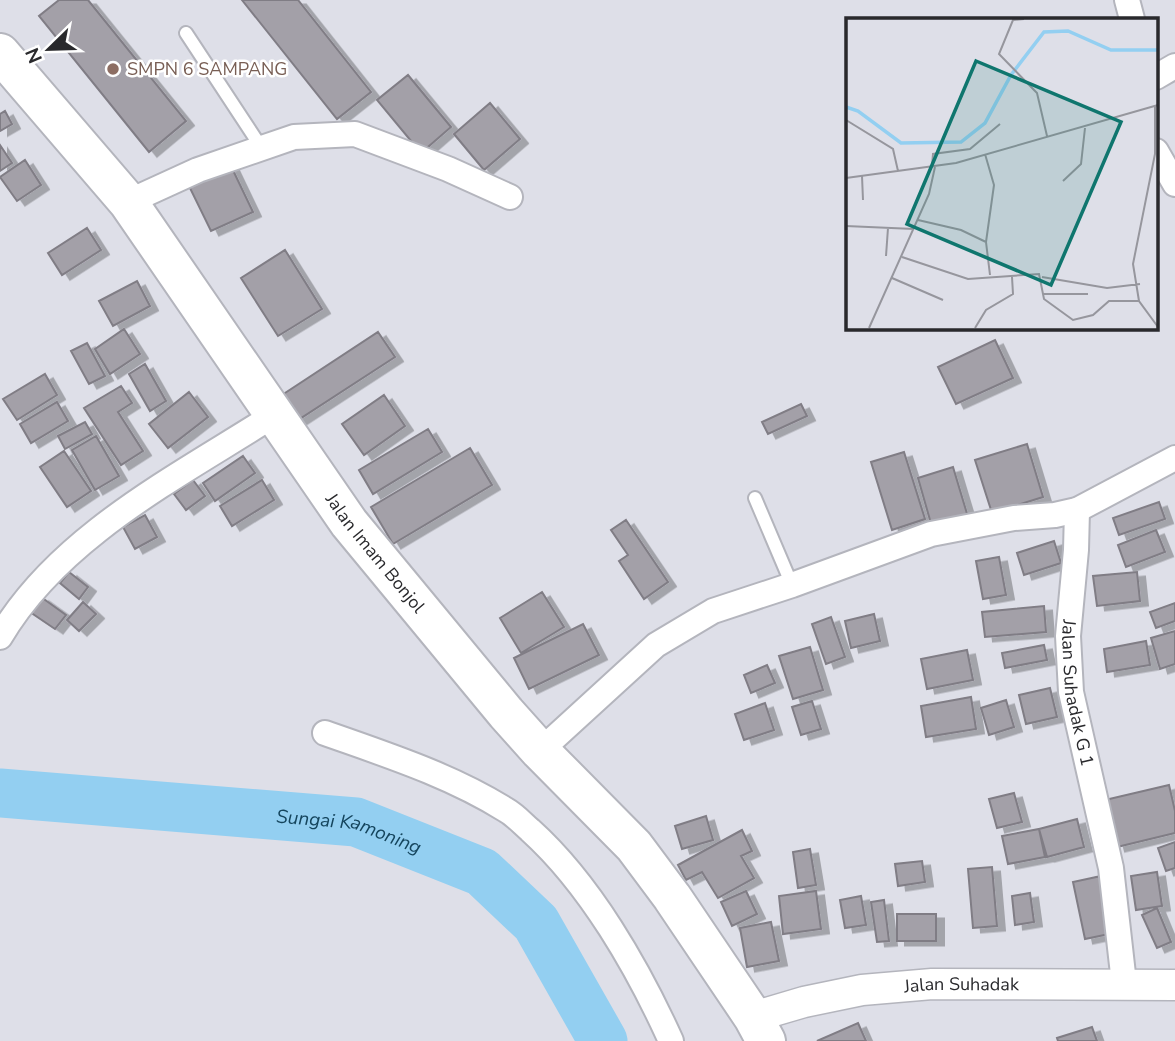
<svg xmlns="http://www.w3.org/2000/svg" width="1175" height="1041" font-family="'Nunito Sans',sans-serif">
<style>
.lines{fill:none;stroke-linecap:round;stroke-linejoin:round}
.river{stroke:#93cff1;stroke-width:49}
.building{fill:#a3a0a8;stroke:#807d85;stroke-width:2;filter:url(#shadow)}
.service-casing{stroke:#b4b5bd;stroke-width:16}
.minor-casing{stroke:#b4b5bd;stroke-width:28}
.tertiary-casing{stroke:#b4b5bd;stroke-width:33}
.primary-casing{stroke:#b4b5bd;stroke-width:42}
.service{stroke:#fff;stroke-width:12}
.minor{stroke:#fff;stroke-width:24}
.tertiary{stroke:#fff;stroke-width:30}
.primary{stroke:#fff;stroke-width:38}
.education-dot{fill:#8d6e63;stroke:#fff;stroke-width:2.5}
.labels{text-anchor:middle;stroke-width:5;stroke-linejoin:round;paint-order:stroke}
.education-label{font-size:18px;fill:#785e54;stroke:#fff;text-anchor:start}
.street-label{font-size:18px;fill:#29292c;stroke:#fff}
.water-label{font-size:19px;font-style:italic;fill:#15455d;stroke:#fff}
.inset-river{fill:none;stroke:#93cff1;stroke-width:3.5}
.inset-road{fill:none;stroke:#96969d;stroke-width:2}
.view{fill:#0f766e;fill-opacity:0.15;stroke:#0f766e;stroke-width:3.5}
.inset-edge{fill:none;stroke:#29292c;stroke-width:3.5}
</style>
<defs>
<filter id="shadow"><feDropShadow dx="8" dy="4.5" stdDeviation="0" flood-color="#0004"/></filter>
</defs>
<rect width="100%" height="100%" fill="#dedfe8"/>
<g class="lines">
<path class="river" id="s1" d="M0,793L356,822L482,872L536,923L603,1041"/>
</g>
<path class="building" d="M59,0H88L186,121L149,152L39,16Z
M242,0H298L371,92L337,119Z
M408,75L451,127L421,153L377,100Z
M490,103L520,139L484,170L454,134Z
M5,111L12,124L0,131V114Z
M0,145L12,163L0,171Z
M25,160L41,185L17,201L0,177Z
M230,164L253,212L211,231L188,184Z
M87,228L101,250L62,275L48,253Z
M285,250L322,309L278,336L241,278Z
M137,281L150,306L113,326L99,301Z
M124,329L140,354L110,374L95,349Z
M378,332L395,357L298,420L282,395Z
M995,340L1013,378L956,404L938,367Z
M87,343L105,376L89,384L71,351Z
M145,364L166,401L150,411L129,374Z
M45,374L57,395L17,420L3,399Z
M121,386L132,403L118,412L143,451L121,465L84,408Z
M189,392L208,417L168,448L149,424Z
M384,395L405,426L364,455L342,424Z
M57,402L68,421L31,443L20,424Z
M801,404L807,416L768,434L762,422Z
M85,422L92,434L65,449L58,436Z
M428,429L442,452L373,494L359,470Z
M96,436L119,476L95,490L72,450Z
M1027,444L1043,497L992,513L975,460Z
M470,448L492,485L393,544L371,507Z
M64,451L91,491L67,507L40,467Z
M904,452L925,519L892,530L871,462Z
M243,456L255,473L215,501L203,483Z
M953,467L968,517L932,527L918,478Z
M193,480L205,496L186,510L174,494Z
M262,480L274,500L232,526L220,506Z
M1159,502L1165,519L1119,535L1113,518Z
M145,515L157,537L135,549L123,527Z
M626,520L668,582L644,599L619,561L628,555L611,530Z
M1156,530L1165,552L1126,567L1118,545Z
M1054,541L1061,563L1024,575L1017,553Z
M999,557L1006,595L983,599L976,561Z
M69,572L88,587L79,599L60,583Z
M1137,572L1140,601L1097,606L1093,576Z
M542,592L564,627L521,653L500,618Z
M41,597L66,615L55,629L30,612Z
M83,602L96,614L79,631L67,620Z
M1175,603V621L1156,628L1150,612Z
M1044,606L1046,632L985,637L982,612Z
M874,614L880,641L851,648L845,621Z
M831,617L845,657L826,664L812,624Z
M583,624L599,655L529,689L514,658Z
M1175,631V664L1160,669L1151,638Z
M1146,641L1150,665L1107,672L1104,649Z
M1044,645L1047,660L1005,668L1002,653Z
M810,647L823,690L793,699L779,656Z
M967,650L973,680L927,689L921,659Z
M767,665L775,683L751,693L744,675Z
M1050,688L1057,717L1026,724L1019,695Z
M971,697L976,729L926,737L921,706Z
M1006,700L1014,727L989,735L981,708Z
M812,701L821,729L801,735L792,707Z
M765,703L774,730L744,740L735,714Z
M1169,785L1175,811V833L1117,847L1105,800Z
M1014,793L1022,822L997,828L989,799Z
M706,816L713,840L682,849L675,826Z
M1077,819L1084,847L1047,857L1039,829Z
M1039,829L1045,857L1008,864L1002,836Z
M742,830L752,851L741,856L754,878L718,898L702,872L686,880L678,865Z
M1175,842V868L1166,871L1158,848Z
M810,849L816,885L798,888L793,852Z
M922,861L925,882L898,886L895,864Z
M992,867L997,926L973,928L968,869Z
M1157,872L1162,906L1136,910L1131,876Z
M1101,876L1114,933L1085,939L1073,882Z
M746,891L757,914L732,926L721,902Z
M816,891L821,929L783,934L779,896Z
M1030,893L1034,922L1015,925L1012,896Z
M861,896L866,925L845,928L840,900Z
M884,900L889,941L877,942L871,902Z
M1157,908L1171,942L1157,948L1142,915Z
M897,914H936V941H897Z
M771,922L779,961L747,967L740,928Z
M858,1023L866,1041H817Z
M1092,1027L1097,1041H1058L1057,1038Z"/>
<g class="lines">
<defs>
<path id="service" d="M186,33L261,147
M755,498L792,585"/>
<g id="minor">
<path d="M1127,0L1132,19"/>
<path d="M1156,77L1175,66"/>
<path d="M1156,151L1175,184"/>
<path d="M128,202L198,170L294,137L355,134L448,169L510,197"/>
<path id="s2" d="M1077,510L1076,550L1068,636L1071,692L1111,868L1124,983"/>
<path d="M0,637C59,536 179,476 274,415"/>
<path d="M325,733C387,755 450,775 506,810C515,815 523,824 530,830C590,884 638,968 671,1041"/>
<path d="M540,751L656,645L713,611L792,585L931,534L1014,518L1055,515L1077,510L1175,458"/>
</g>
<g id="tertiary">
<path id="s3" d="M753,1017L804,1002L862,990L932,984L1175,985"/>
</g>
<g id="primary">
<path id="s4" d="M0,53L128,202L349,523L506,713L540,751L634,846L672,897L753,1017L766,1041"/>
</g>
</defs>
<use href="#service" class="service-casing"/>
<use href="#minor" class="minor-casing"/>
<use href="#tertiary" class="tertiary-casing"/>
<use href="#primary" class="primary-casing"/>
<use href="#service" class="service"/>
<use href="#minor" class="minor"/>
<use href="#tertiary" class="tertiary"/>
<use href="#primary" class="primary"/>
</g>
<circle class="education-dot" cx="113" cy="69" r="7"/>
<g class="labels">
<g class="education-label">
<text x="127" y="75">SMPN 6 SAMPANG</text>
</g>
<g class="street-label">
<text dy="6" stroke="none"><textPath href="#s4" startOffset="626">Jalan Imam Bonjol</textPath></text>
<text dy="6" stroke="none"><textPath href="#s2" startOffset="184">Jalan Suhadak G 1</textPath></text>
<text dy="6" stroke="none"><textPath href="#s3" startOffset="212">Jalan Suhadak</textPath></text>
</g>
<g class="water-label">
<text dy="7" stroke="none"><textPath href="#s1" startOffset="352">Sungai Kamoning</textPath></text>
</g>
</g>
<g transform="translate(846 18)">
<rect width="312" height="312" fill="#dedfe8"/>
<path class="inset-river" d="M0,89L12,93L55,125L115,124L139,105L165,57L198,14L222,13L265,32H312"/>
<path class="inset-road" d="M178,1L167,2L153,36L191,75L201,118M309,88V136L287,246L293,283L312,309M0,102L47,131L52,153M139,136L148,167L140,224L144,257M86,148L87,136L124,131L154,106M16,158L17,182M0,160L110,145L312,87M217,163L235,146L239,110M72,202L115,212L140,224M0,208L68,211M40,238L42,210M56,239L122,261L193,256L198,281L227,302L247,297L263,283H293M196,259L261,270L294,266M46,260L97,282M196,276H242M23,310L83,176L89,149M129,310L140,292L167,276L166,259"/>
<path class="view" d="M130,43L275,104L205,267L61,206Z"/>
<rect width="312" height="312" class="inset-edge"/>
</g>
<g transform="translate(49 49) rotate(247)" stroke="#ffffff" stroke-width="5" paint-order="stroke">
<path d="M0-5L12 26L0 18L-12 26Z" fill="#29292c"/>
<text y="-10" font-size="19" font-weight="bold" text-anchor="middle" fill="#29292c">N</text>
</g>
</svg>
